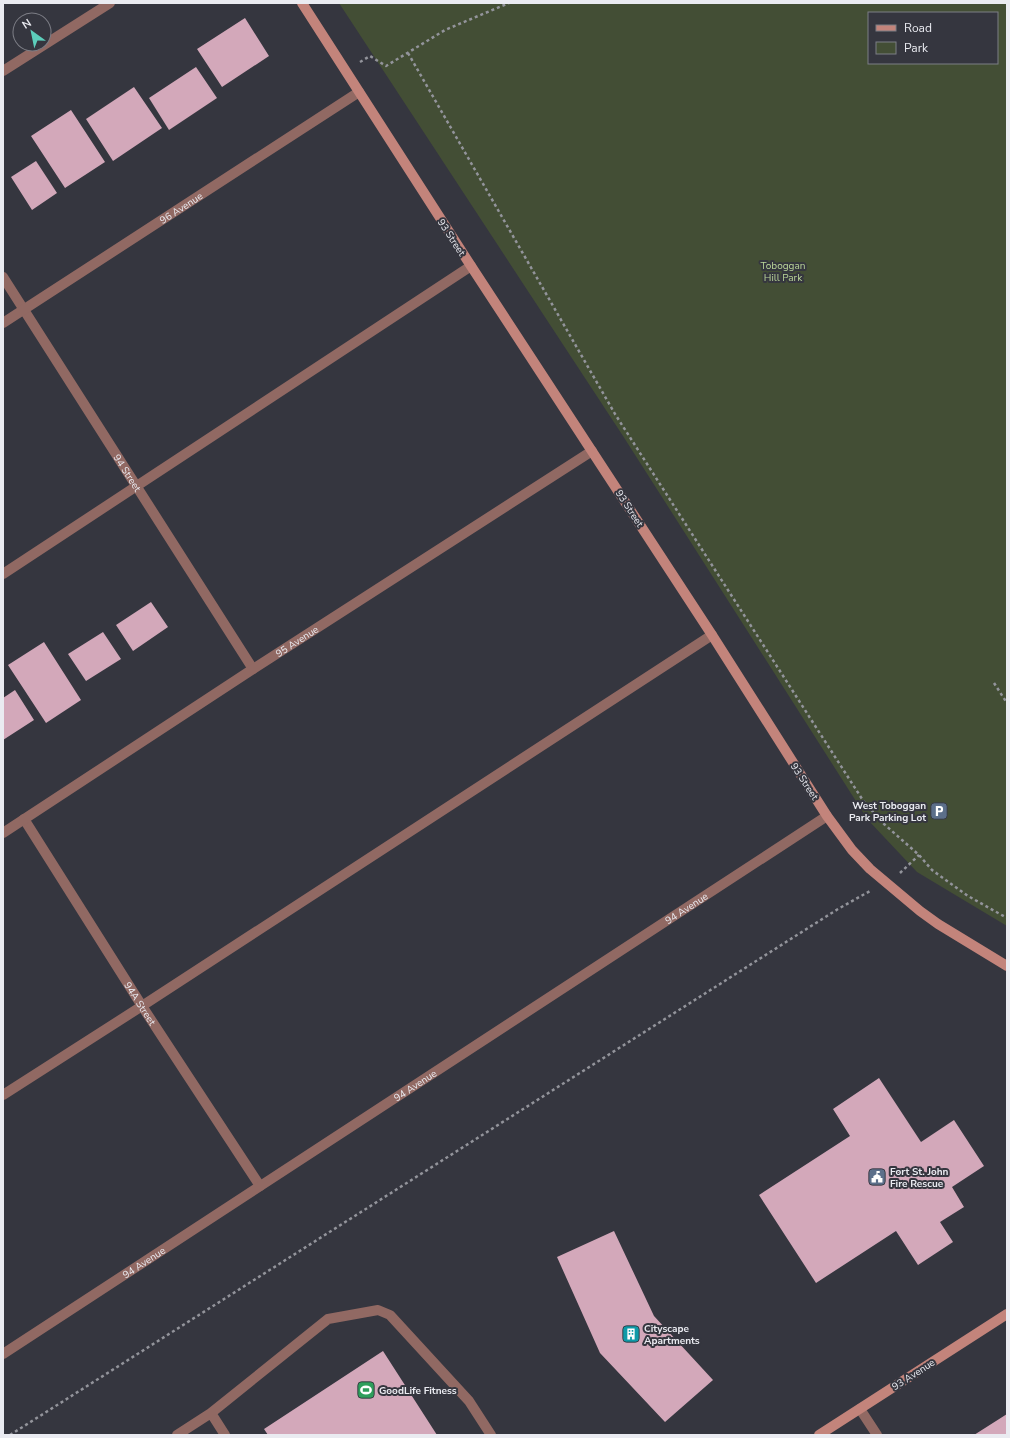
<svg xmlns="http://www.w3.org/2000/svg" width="1010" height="1438" font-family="'Nunito Sans',sans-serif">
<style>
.green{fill:#434e35;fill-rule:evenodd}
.building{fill:#d3a8ba}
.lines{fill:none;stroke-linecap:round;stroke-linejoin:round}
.path{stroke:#93949b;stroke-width:2.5;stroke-dasharray:3 3;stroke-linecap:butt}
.lane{stroke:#916963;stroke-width:10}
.street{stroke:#916963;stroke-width:10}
.secondary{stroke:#c3847b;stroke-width:10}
.labels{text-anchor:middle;stroke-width:4;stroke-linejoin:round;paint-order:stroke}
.street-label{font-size:10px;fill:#eaebf1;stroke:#35363f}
.park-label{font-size:10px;fill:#bad598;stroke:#35363f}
.poi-label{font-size:10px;font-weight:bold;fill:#eaebf1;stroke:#35363f;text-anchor:start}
</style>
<rect width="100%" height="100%" fill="#35363f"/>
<path class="green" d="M339,3H1007V926L917,872L868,820L623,436ZM869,13H997V63H869Z"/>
<path class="building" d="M245,18L269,56L222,87L197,49Z
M196,67L217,98L169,130L149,98Z
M134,87L162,128L113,161L86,119Z
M71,110L105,162L65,188L31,136Z
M36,161L57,193L32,210L11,177Z
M151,602L168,627L133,651L116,625Z
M103,632L121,659L86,681L68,654Z
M44,642L81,700L46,723L8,665Z
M15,690L34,720L3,740V698Z
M879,1078L921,1142L954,1120L984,1166L952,1187L964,1207L940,1222L953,1242L918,1265L896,1231L816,1283L759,1195L850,1136L833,1109Z
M614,1231L654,1316L713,1380L665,1422L600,1353L557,1257Z
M383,1351L437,1435H268L264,1429Z
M1007,1414V1435H974Z"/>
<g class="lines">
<path class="path" d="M408,53L615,414L864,802L884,824L919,855L932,870L968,896L1007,918
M360,62L370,56L386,66L445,30L509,3
M994,683L1007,703
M900,873L919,855
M10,1435L838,909L870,891"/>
<path class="lane" d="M3,71L110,3
M3,574L471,266
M3,1095L142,1006L712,635
M177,1435L211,1413
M225,1435L211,1413L328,1319L378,1310L390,1315L469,1401L491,1435"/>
<g class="street">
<path id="s1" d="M3,277L253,669"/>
<path id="s2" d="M3,323L359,92"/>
<path id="s3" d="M24,819L142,1006L260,1186"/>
<path id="s4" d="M3,833L253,669L592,451"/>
<path id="s5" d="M3,1354L827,816"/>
<path d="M860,1409L877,1435"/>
</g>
<path class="secondary" d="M302,3L471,266L712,635L827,816L852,850L870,869L920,911L938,924L1007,966
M819,1435L1007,1314"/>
</g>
<defs>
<symbol id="parking-square" viewBox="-11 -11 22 22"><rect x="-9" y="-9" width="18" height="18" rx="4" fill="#5c6f8a" stroke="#35363f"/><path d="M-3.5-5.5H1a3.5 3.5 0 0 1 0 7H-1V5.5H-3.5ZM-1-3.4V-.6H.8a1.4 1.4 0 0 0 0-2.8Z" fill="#fff"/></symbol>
<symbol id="civic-square" viewBox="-11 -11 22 22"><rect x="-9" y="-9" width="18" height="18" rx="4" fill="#5c6f8a" stroke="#35363f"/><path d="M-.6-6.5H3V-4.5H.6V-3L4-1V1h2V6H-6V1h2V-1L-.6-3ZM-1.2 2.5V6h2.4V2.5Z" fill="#fff"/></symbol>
<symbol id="building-square" viewBox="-11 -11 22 22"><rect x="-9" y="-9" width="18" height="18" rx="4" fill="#0f9aa8" stroke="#35363f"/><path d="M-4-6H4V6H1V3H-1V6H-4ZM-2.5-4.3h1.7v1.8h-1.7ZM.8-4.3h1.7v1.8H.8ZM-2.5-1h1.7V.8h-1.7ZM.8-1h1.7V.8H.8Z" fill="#fff"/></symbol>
<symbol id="stadium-square" viewBox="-11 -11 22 22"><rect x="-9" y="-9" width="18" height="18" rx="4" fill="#2e9e5b" stroke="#35363f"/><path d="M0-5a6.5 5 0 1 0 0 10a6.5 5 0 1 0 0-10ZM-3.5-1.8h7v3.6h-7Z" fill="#fff"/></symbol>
</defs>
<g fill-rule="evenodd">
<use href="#parking-square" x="929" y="801" width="20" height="20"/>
<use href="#civic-square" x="867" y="1167" width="20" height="20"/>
<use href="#building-square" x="621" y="1324" width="20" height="20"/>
<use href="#stadium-square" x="356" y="1380" width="20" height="20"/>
</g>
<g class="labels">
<g class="street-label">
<text dy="4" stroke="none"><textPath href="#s2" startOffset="212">96 Avenue</textPath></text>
<text transform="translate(452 237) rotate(57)" y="4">93 Street</text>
<text dy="4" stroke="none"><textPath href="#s1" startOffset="232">94 Street</textPath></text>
<text transform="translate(630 508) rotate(57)" y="4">93 Street</text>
<text dy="4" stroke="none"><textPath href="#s4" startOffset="351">95 Avenue</textPath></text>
<text transform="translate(805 781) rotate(57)" y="4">93 Street</text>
<text dy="4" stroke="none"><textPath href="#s5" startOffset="816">94 Avenue</textPath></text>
<text dy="4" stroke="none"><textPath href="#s3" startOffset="218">94A Street</textPath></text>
<text dy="4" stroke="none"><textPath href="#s5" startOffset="492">94 Avenue</textPath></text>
<text dy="4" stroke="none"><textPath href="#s5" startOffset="168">94 Avenue</textPath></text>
<text transform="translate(913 1374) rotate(-33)" y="4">93 Avenue</text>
</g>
<g class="park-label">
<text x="783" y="269">Toboggan<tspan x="783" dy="12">Hill Park</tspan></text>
</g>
<g class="poi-label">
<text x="926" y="809" text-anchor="end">West Toboggan<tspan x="926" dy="12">Park Parking Lot</tspan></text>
<text x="890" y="1175">Fort St. John<tspan x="890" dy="12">Fire Rescue</tspan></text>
<text x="644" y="1332">Cityscape<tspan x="644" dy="12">Apartments</tspan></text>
<text x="379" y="1394">GoodLife Fitness</text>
</g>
</g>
<rect width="1010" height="1438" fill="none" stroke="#eaebf1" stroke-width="8"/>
<rect x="868" y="12" width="130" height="52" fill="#35363f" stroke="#7d7e86"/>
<rect x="876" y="25" width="20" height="6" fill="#c3847b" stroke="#7d7e86"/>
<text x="904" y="32" font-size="12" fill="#eaebf1">Road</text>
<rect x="876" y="42" width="20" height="12" fill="#434e35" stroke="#7d7e86"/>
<text x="904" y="52" font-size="12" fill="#eaebf1">Park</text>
<g transform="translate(32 32) rotate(327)"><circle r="19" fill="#35363f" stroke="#7d7e86"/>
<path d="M0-3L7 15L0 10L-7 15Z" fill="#5ccebb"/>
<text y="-6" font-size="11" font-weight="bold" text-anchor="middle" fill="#eaebf1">N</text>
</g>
</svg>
